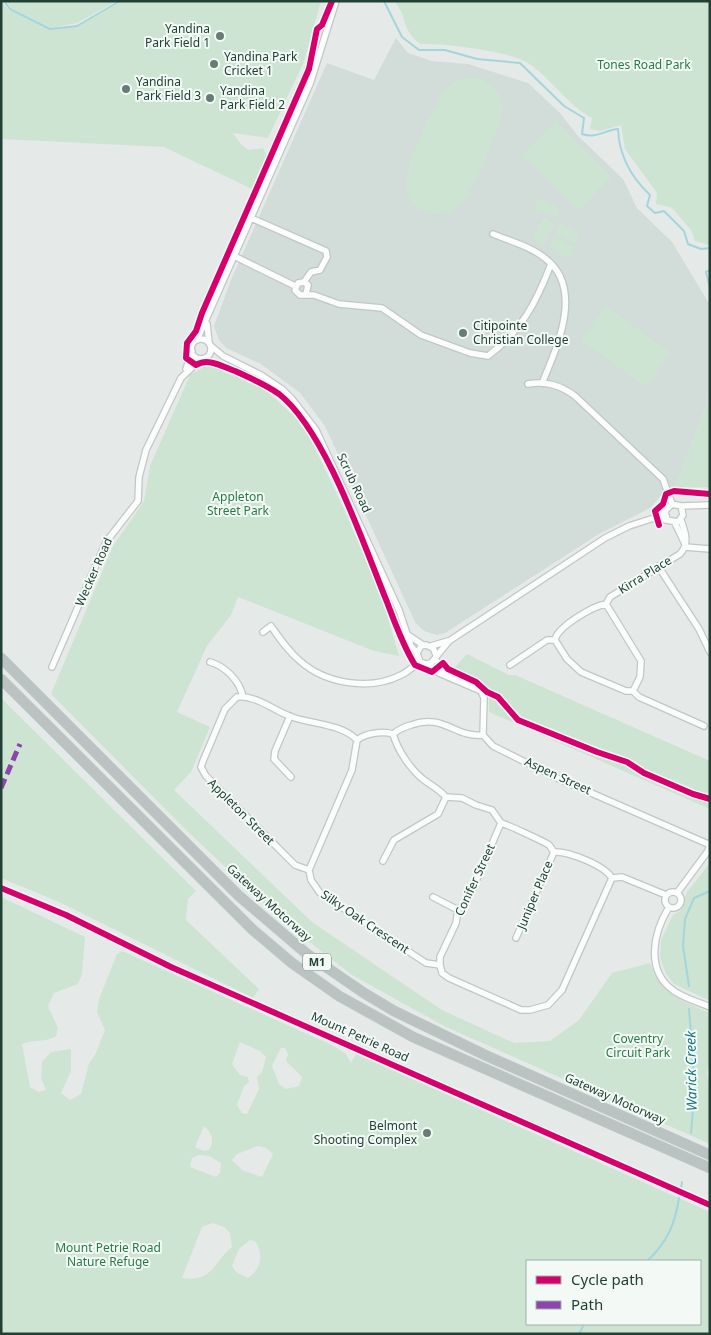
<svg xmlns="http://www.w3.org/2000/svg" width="711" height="1335" font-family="'Noto Sans',sans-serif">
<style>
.built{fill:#d2dcd8}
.green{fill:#cde4d3;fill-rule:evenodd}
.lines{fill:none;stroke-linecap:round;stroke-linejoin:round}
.stream{stroke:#a3d6db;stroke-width:2}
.minor-casing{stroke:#c2c7c5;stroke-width:8}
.highway-casing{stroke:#bcc7c3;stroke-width:11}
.minor{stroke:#fbfcfc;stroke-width:5.5}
.highway{stroke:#bac3c1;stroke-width:9}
.quiet{stroke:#8e44ad;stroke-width:5;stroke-dasharray:10 5;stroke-linecap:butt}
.cycleway-casing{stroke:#f3faf6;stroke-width:9}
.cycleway{stroke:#d6006c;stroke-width:6}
.poi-dot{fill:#667c74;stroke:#f3faf6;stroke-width:2}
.labels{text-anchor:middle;stroke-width:4;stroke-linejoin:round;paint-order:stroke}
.shield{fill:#f3faf6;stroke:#607870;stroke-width:1}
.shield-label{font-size:11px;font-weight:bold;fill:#214036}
.poi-label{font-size:12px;fill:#214036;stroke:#f3faf6;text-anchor:start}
.park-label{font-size:12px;fill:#287a44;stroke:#f3faf6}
.street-label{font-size:12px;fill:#214036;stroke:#f3faf6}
.water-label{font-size:14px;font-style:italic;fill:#167481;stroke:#f3faf6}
</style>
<rect width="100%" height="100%" fill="#e5eae8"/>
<path class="built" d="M396,38L408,53L432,61L468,64L528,83L560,113L578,136L623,179L637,208L672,242L710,305V396L675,488L664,492L650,508L599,534L445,633L437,635L424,631L415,622L325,426L300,393L261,364L226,348L219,340L214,326L231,280L327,63L374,80Z"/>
<path class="green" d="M1,1L9,10L50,30L78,26L123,1H321L303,64L268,138L233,133L240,143L248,150L263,148L267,155L252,189L164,147L1,139Z
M6,1H117L77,23L51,28L11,8Z
M394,1H710V245L695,241L691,230L672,208L656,204L657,193L625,149L621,125L600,131L590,129L592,118C566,104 552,79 528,63C510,51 443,43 420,44C400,28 408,16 394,1Z
M472,77C497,82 506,97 500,122C491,144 475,190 460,205C451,214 440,215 428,212C379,201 429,121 441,96C450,83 457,79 472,77Z
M555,121L611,177L578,211L522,155Z
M539,198L559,208L556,218L533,209Z
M545,218L554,224L544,244L542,245L533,239L543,218Z
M560,223L580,233L575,244L555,235Z
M554,237L574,247L569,258L549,248Z
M605,306L670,352L646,387L581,340Z
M207,365L218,367L259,384L304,425L344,509L383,601L399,656L374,651L238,597L231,615L207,646L177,712L210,727L191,772L174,790L312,922L442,1010L514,1043L550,1041L579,1020L612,973L650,963C661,994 681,1000 710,1013V1060L707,1073L710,1096V1144L444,1026L352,975L284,922L187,831L51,694L113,546L144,501L150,466L190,375Z
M710,396V487L675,488Z
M467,654L509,675H515L710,761V809L489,712V689L483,683L452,670Z
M1,698L196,891L188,899L186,920L259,989L253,998L59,902L1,878Z
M710,863V1001L674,984L666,974L660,958L661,940L673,915L680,911L687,892Z
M1,897L85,937L82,974L78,984L54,993L48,1006L58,1028L56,1036C45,1043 34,1039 22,1044L30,1087L39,1092L46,1090L41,1078L42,1062L51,1052L71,1049V1071L61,1093L70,1100L81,1094L89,1063L95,1055L105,1030L97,1012L99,999L117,954L122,951L332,1045L346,1054L351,1063L356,1054L710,1212V1334H1ZM240,1042L260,1051L266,1057L262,1072L257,1077L259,1089L247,1114L242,1113L237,1105L244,1086L249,1082L248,1077L240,1075L232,1064ZM281,1048H285L288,1054L286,1061L302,1077L299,1086L286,1089L279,1084L272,1066ZM204,1126C212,1133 215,1141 209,1150L204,1151L195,1147ZM258,1146L266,1148L273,1154L262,1177L242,1170L232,1160L237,1154ZM200,1155L209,1156L221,1163L220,1173L216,1177L190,1167L192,1158ZM213,1223L224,1227L230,1233L232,1247C213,1262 213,1283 182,1278L202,1227ZM250,1240L255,1241C264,1253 261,1270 248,1278L236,1272L232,1266L239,1249ZM700,1261V1324H527V1261Z"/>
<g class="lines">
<path class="stream" d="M4,1L10,9L50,29L77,26L120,1
M384,1L402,37L419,50H445L477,59L520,63L564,106L584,118L582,134C596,139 605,130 618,129C619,156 631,177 650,195L647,206L655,213L664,211L684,231L688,244L701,249L710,248
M710,270L706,272L710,288
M689,986L683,946L685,919L694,898L710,891
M689,1009L695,1086L691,1133
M681,1189L682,1182
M647,1261C667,1243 675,1224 679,1198
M579,1334L584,1324"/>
<defs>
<path id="minor" d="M251,218L326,251L327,257L320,270L311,272L304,282
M493,234C510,241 532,247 546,259C584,289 557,347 543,381
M234,256L295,286
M306,294L308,285L304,282L298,283L295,290L300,295H314L339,304L382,308L421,335L470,353L488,356C522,330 536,303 551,264
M207,324L209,343
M191 349a10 10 0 1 1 20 0a10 10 0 1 1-20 0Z
M197,340L310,84L336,1
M211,346L223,356L261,375L282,389L292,399L316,430L399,610L411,646L417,653
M186,369L192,351
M528,384C546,381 560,385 575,396L663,479L672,504
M654,518L678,522L683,515L681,506
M667,520L665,511L672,504L681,506L710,505
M681,520C685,532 690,543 680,554L610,597L606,604C593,606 557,627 555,640L567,659L581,672L626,691H633L639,697L704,726
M675,523L685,544
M685,547L710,549
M658,566L699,629L710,652
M606,604L641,661L640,677L633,691
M263,632L271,626C280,639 288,651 300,661C326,684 370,691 401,675C408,672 413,666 420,662
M408,635L423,645
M431,646L448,641
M436,655L433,648L426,645L421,646L417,653L420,662L426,664L431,663L449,641L605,538L629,526L654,518L665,513
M435,659L447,674
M210,662C225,666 240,681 243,697
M426,664L439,673L481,691L484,698L483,735L493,746L557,778L708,844
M510,665L547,640H555
M52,667L106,542L138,501L139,477L146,450L181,378L201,359
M290,716L275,751L274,759L291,777
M393,734C398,751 411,770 424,780C432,786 439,789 446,797L462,798L476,805L492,810L501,823C506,824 545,842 549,845C551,847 552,850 554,852C568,851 604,865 612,878L622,877L666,895
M483,735C454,738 445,713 411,725C404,727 399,729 393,734C382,731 366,733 357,740L352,770L309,870L311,880L320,893L426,963L440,965L442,973L449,978L521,1010H530L548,1005L562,990L612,878
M383,861L394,840L438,814L446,797
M309,870L295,865L206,776L201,767L203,761L225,709L237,697C257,695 274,711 292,717C312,724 342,724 357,740
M1,888L66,915L171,967L710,1205
M665 900a8 8 0 1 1 16 0a8 8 0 1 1-16 0Z
M677,893L708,851L710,843
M433,897L458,910
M669,907C653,933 645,971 674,991C684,998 698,1002 710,1007
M516,938L554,852
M440,965V957L456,923L458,910L467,902L501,823"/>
<path id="highway" d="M1,658L239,896L307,954L364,993L394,1011L487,1056L710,1155
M1,679L253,930L292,963L339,996L413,1037L710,1168"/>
</defs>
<use href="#minor" class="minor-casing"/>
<use href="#highway" class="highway-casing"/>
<use href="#minor" class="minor"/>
<use href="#highway" class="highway"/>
<path class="quiet" d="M1,788L20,744"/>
<defs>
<path id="cycleway" d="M332,1L322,25L317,29L309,69L202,313L196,331L187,343L186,358L196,365C208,357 223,367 235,371C250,378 265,384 279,394C326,431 364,546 387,602C395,623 403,646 415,665L432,672L443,663L448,669L476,682L487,692L498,697L518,720L597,752L627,762L644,773L693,794L710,799
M659,525L655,511L663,504L666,494L674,491L710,494
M1,888L66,915L171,967L710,1205"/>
</defs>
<use href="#cycleway" class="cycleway-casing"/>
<use href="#cycleway" class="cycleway"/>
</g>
<g class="poi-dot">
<circle cx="220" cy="36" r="5"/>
<circle cx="214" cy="64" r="5"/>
<circle cx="126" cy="89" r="5"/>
<circle cx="210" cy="98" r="5"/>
<circle cx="463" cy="333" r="5"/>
<circle cx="427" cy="1133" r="5"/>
</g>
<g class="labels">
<rect class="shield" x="303" y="953.5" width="28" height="17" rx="4"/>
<g class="shield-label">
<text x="317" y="966">M1</text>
</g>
<g class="poi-label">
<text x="210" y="33" text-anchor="end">Yandina<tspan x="210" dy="14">Park Field 1</tspan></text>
<text x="224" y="61">Yandina Park<tspan x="224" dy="14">Cricket 1</tspan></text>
<text x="136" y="86">Yandina<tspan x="136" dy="14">Park Field 3</tspan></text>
<text x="220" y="95">Yandina<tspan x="220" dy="14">Park Field 2</tspan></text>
<text x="473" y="330">Citipointe<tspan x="473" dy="14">Christian College</tspan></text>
<text x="417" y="1130" text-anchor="end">Belmont<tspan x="417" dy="14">Shooting Complex</tspan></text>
</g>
<g class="park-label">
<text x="644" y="69">Tones Road Park</text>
<text x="238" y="501">Appleton<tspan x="238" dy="14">Street Park</tspan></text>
<text x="638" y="1043">Coventry<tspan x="638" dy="14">Circuit Park</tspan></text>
<text x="108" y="1252">Mount Petrie Road<tspan x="108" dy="14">Nature Refuge</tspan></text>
</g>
<g class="street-label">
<text transform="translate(354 483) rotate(65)" y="4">Scrub Road</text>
<text transform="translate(94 572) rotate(-66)" y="4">Wecker Road</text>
<text transform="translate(645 575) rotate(-32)" y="4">Kirra Place</text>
<text transform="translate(558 776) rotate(25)" y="4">Aspen Street</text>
<text transform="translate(241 812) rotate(45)" y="4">Appleton Street</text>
<text transform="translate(475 880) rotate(-65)" y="4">Conifer Street</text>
<text transform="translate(535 895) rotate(-67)" y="4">Juniper Place</text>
<text transform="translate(269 903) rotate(42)" y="4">Gateway Motorway</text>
<text transform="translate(365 922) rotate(34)" y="4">Silky Oak Crescent</text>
<text transform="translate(360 1037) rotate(24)" y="4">Mount Petrie Road</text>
<text transform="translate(615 1099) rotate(24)" y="4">Gateway Motorway</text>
</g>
<g class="water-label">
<text transform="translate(691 1071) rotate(-91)" y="5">Warick Creek</text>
</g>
</g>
<rect width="711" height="1335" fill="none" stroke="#214036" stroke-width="5"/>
<rect x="526" y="1260" width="175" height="65" fill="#f3faf6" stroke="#9fb0a9"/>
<rect x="536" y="1276" width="25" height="8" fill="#d6006c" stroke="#9fb0a9"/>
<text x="571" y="1285" font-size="15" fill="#214036">Cycle path</text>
<rect x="536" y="1301" width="25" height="8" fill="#8e44ad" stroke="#9fb0a9"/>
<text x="571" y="1310" font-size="15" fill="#214036">Path</text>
</svg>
